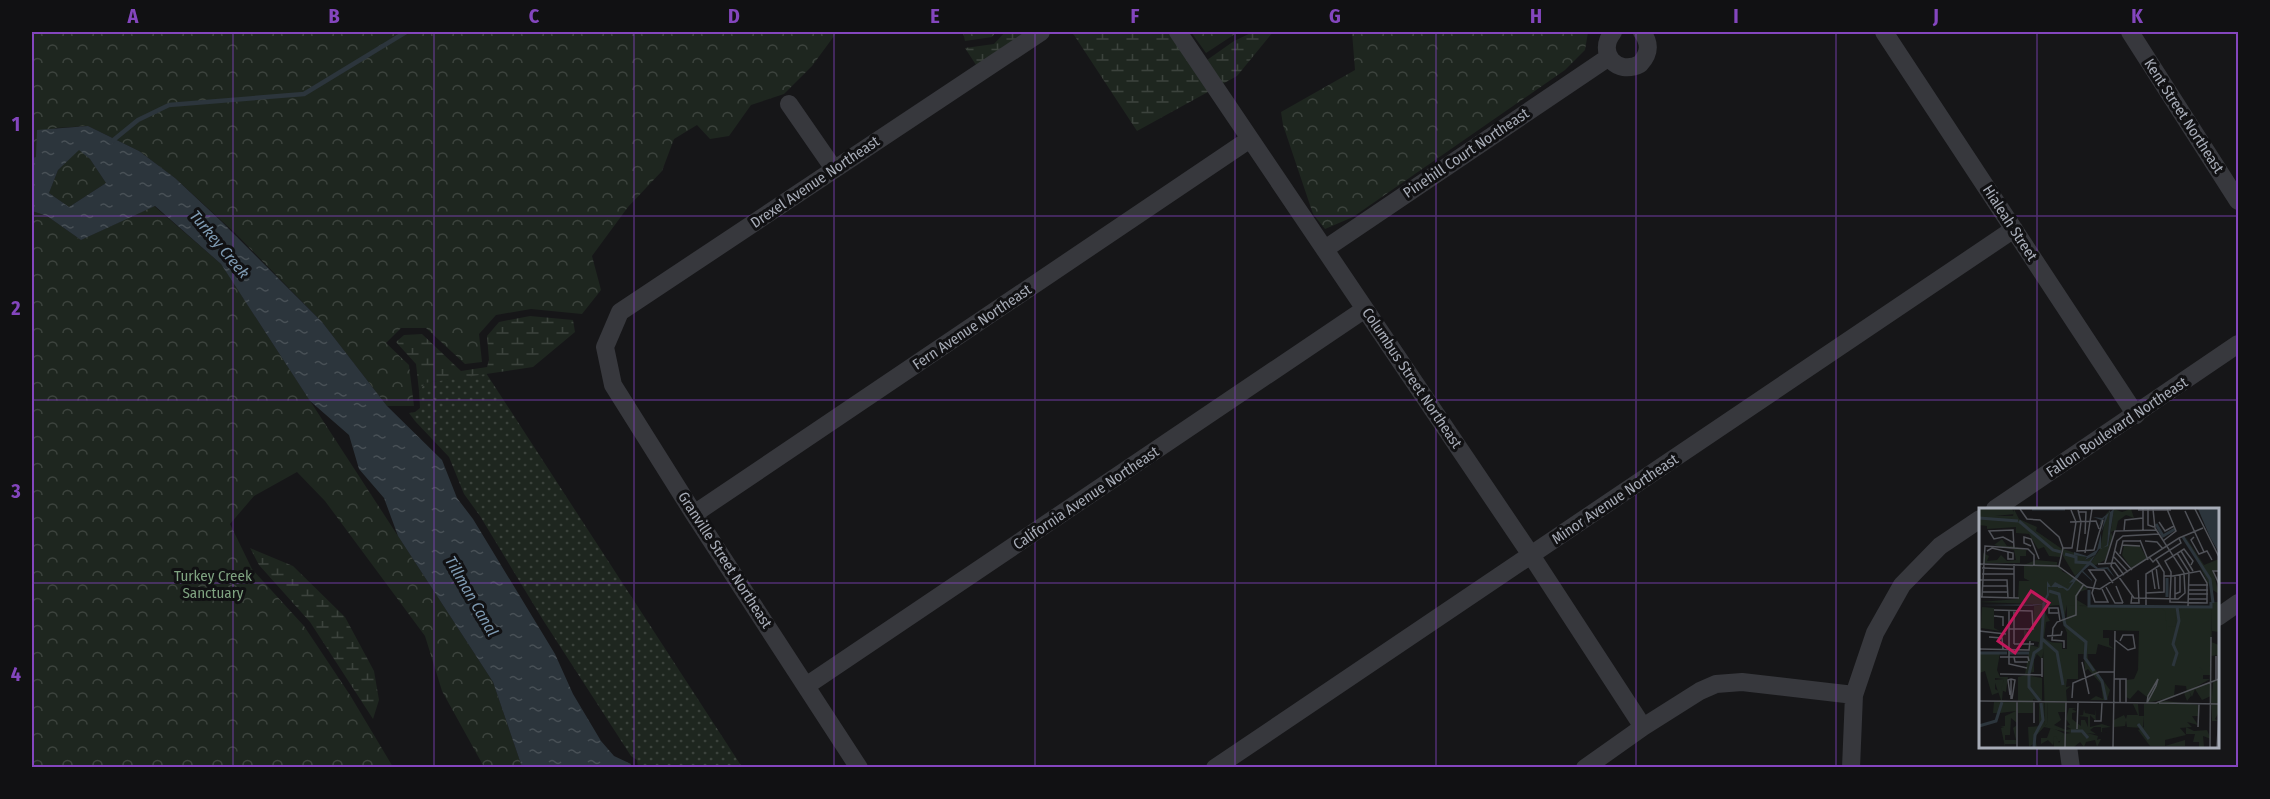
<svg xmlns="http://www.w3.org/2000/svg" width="2270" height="799" font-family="'Fira Sans Condensed',sans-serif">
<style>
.grass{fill:url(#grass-dots)}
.forest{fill:url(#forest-crowns)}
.wetland{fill:url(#wetland-marsh)}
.water{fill:url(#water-ripples);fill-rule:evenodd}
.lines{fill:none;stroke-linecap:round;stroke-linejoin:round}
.stream{stroke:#2c353c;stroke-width:4.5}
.minor{stroke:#37383d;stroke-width:18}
.grid{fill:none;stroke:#8446be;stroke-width:1.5;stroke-opacity:0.55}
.labels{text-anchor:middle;stroke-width:6;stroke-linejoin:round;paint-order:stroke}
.street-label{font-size:15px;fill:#a8adb8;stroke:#111113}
.park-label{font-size:15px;fill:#7fa381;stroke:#111113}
.water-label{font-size:16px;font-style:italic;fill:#7f9bb3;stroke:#111113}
.inset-river{fill:none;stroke:#2c353c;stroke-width:3}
.inset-road{fill:none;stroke:#505258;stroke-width:1.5}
.view{fill:#c2185b;fill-opacity:0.15;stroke:#c2185b;stroke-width:3}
.inset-edge{fill:none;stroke:#a8adb8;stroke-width:3}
.neatline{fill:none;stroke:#8446be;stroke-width:2}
.grid-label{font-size:20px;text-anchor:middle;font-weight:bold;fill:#8446be}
</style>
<defs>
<pattern id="grass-dots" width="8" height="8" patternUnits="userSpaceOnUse" patternTransform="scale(1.5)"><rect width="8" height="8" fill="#1e261f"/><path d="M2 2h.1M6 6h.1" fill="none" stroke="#3c433d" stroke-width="1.8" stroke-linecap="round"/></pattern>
<pattern id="forest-crowns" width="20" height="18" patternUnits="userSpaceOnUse" patternTransform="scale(1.5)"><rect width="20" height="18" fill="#1e261f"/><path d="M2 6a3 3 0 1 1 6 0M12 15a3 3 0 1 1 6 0" fill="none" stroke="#3c433d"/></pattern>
<pattern id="wetland-marsh" width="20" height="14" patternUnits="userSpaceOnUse" patternTransform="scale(1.5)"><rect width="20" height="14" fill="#1e261f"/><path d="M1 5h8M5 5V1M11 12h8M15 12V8" fill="none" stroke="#3c433d"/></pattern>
<pattern id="water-ripples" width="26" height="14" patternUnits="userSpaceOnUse" patternTransform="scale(1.5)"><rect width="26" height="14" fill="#2c353c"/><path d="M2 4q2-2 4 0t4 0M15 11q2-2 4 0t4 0" fill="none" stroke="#485056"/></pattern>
</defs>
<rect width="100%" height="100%" fill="#161618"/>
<path class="grass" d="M486,373L742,767H638L637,760L631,756L543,620L480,516L464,494L449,457L415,421L409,413L415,412L420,408L419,391L425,383Z"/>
<path class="forest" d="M32,32H837L812,66L784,94L751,105L729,136L710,139L697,125L674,139L662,171L628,207L592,256L601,290L582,314L531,309L496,315L479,334L482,362L465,364L426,328H401L386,343L409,365L414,406H387L322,322L235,233L175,178L139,151L88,126L55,128L36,157L32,158Z
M963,32H996L992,37L965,41Z
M1191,32H1238L1206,53Z
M1352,32H1588L1585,50L1565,70L1353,217L1325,229L1313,214L1283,125L1281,112L1355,70Z
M79,149L90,159L106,183L69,207L49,193L58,170Z
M154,206L221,264L493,682L522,767H484L442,691L425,636L325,501L297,472L254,496L230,524L252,569L304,626L350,695L393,767H32V211L47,216L81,240Z"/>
<path class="wetland" d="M1005,32H1035L978,68L965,48L994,44Z
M1072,32H1182L1207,60L1234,41L1253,32H1273L1237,76L1137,131Z
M530,316L573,320L575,332L533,367L425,383L419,391L416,364L396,342L404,335L422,334L461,371L487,367L489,360L487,336L499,322Z
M250,548L293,566L345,617L374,671L379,700L373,719L310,622L259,565Z"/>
<path class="water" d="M88,126L139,151L175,178L221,221L322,322L387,406L442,460L457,498L473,519L555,654L573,694L601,741L614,756L631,764L630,767H522L493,682L398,536L384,498L359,469L349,435L310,401L221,264L155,206L81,240L47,216L32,211V158L36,157L37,130ZM79,150L90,159L106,183L69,207L49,193L58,170Z"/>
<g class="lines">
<path class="stream" d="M111,142L138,120L169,105L304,94L406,32"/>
<path class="minor" d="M1178,32L1531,555L1643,727
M1613,32C1596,53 1617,76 1640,64C1650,53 1650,43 1642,32
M1884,32L2136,415
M2130,32L2238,201
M789,104L834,169
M1325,249L1609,57
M1995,509L2238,344
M694,514L1250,139
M2218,617L2238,603
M806,686L1365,309
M2068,746L2071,768
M859,768L694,514L613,385L605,347L620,312L1041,32
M1215,768L2014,229
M1585,768L1643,727L1700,691L1716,684L1742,682L1854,695
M1851,768L1854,695L1875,633L1902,585L1940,546L1980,519"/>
</g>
<path class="grid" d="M233,32V768M434,32V768M634,32V768M834,32V768M1035,32V768M1235,32V768M1436,32V768M1636,32V768M1836,32V768M2037,32V509M32,216H2238M32,400H2238M32,583H1980M2218,583H2238M2037,746V768"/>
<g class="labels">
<g class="street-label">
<text transform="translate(2184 116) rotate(57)" y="5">Kent Street Northeast</text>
<text transform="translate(1466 153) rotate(-34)" y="5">Pinehill Court Northeast</text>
<text transform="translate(815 182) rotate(-34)" y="5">Drexel Avenue Northeast</text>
<text transform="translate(2010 223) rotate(57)" y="5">Hialeah Street</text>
<text transform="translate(972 327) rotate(-34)" y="5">Fern Avenue Northeast</text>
<text transform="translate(1412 378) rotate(56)" y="5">Columbus Street Northeast</text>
<text transform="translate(2117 427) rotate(-34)" y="5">Fallon Boulevard Northeast</text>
<text transform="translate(1086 498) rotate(-34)" y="5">California Avenue Northeast</text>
<text transform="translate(1615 499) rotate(-34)" y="5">Minor Avenue Northeast</text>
<text transform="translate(725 560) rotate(57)" y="5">Granville Street Northeast</text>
</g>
<g class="park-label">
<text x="213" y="581">Turkey Creek<tspan x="213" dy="17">Sanctuary</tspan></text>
</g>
<g class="water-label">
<text transform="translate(220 244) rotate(50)" y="6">Turkey Creek</text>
<text transform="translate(472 596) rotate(60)" y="6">Tillman Canal</text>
</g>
</g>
<g transform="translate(1979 508)">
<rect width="240" height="240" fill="#161618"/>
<path d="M145,38H161L168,51L153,61L143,47ZM45,57L81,59L101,98L233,100L232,167H224V171H231L208,184L207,178L196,177L195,189L167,195L168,189L159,182L151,191L147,189V172L155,171L159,162L160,123L124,122V130H130V137L135,141L119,136L117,146H99V171H88L87,179L92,178L87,182L88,194H69L68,216L66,218L64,134L83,135V141H88V97L0,94L39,91L40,73H51L45,70ZM25,171L23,192L37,194L38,215L32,210L31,227H26V232H37L34,220L38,217V236H26V239L22,220L25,219L21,218H26V208L37,203L21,205L22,195L20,205H14L15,194L22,192L15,172ZM154,196H159L160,208H165L164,220L148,219L147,213L146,218L135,219V212L145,207L147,211L148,207H159ZM72,219L86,226L85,232L77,234L76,228L74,237L69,232L62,236V230H68ZM207,219L215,223L228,222L232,231L224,228L225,239H220V234H214L216,226H207Z" fill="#1e261f"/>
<path d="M0,1H33L36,6L6,9L0,8ZM135,1L143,4L152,1L155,10L147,7L139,13L137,22L132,24L134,29L126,52L115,58L112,54L121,41L127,6L131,2L128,38L130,34ZM206,28L225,57L240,51V62L234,63L240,86L232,81ZM23,31L28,38H33L44,41L51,44L47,42V48H41V55H4V45L10,48L8,53L18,52L22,47L28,53L37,52L35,42L15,37ZM57,52L78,54V61L95,69L93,76L96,70L109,81L100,84L98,92L108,98L88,97L85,111L80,97L68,98L66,104L71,113L67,114L65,130L75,136L66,135L63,151L58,146L55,152V164L46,166L51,137L59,139L60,134L45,132V121L50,125L54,121L55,98L61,97L40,93V73H51L45,70V57ZM233,94H240V124L233,123ZM3,99L15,100V120L21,123L2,120ZM88,112L90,122L107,133L109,151L131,182L128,192H111L117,188L124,191L122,176L109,161L106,163L104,136L89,127L83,113ZM232,134L240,137V147L232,148L231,162H224L220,159V147H231ZM0,145H21L18,162L21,169H29L27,184L22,182L25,171L16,170V181L21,184L13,187L6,163L0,165ZM47,167L63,170V194L54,191V205H39V169ZM240,172V204L236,211L239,213H233L232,188L223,192L216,181L213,189L210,183L212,188L208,193L205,185L232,174L233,188L234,174ZM187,193L219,197V208H213L219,217L208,214L213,219L201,220L207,227L186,232V238L206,232V238H171L159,222L165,219V196ZM69,194L86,195V204H79L82,212L75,217L87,222L92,221L87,218L91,217L87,211L90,200H98L93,201L98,204L93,205V211L102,218V212H106L109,219V209L99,208L104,207L105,201L106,205L116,207V200L117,213L111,207V219L123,216L132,219L123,220V224L128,225L122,224V219H115L111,222L117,226L108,225L119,228L118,232L120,231H134H122L118,239L116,232L107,234L105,239L101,234L95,239H75L74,229L77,228L80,235L85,226L92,225L65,219L56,229L58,239L54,236L50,239L49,219L60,218V195H65L66,218L68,216Z" fill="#1e261f"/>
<path d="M35,1L40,11L58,19L57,23L83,41L81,49L70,48L65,39L59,41L50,26L37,25V19L8,21V18L0,17V8H34ZM84,41L108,49L106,52L116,48L96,68L84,48ZM181,99L204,100L196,105L197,118L189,119V121L188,122L186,103Z" fill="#1e261f"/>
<path d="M135,1L129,38L120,41L112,54L119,60L129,59L136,70L128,61H117L111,57L104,63L113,72L112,79L113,73L103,64L90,82L88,83L84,80H79V79H69L70,87L65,96L53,98L0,97L63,96L68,86V73L72,79L76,74L89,81L94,74L90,75L116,47L106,52L108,49L95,47V44L108,48L118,42L126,9L120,19L122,12L114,9L123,10ZM131,2L128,37L122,41V25ZM219,1H240V45L231,29Z" fill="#2c353c" fill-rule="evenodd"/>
<path class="inset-river" d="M53,1H86M0,10L39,13M40,13L74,42L82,44M177,16L184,28L196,21M204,29L231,71L234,95M86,46L97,49V54L111,55M110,82V98L232,99V94M70,83L80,86L86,117L107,134L106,150L115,163M188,89V70M62,130L78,144L84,177M0,145H28M30,145H50M194,158L198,145L194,136L200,113L198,99M50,166L55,145L62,140L65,95M118,166L123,173L127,192M50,167V179L61,193M159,216L170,231M0,218L17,213L23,194M92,223H103L109,230M55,239L56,227L64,212L62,195"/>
<path class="inset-road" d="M41,1L48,11L61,12L80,29L84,40L80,58M169,1V17L175,19M174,1L176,20L204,63L205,65L206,85L199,91L155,90L132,58L138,33L144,28L180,26M216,1L240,49M99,2L102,14L98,43L115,42L124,12M159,2H192M206,3L225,44M99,4H107L106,26M91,14L117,13L120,21M180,14L186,23L195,18M145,23L146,12L164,10M164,23V1M215,29L212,32L220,46L228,43L233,52M161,32L169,52M166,33L178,34L184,41M184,33L197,23L188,1M35,35L24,29L15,31L10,23L34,22L35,40M143,37L161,38M52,38L45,35V29L52,31L60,51M83,40H93L97,14L92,2M8,43L13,40L34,45V51H29V44M136,43L153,62M202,43L214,63M106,45L113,1M198,45L210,64L209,98M141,46L144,33H161M134,48L149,64M170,49L174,54L177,51L202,35L200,30M126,55L136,23L177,22M0,56L79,58L108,79L121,81L200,30L224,20M119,56L136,55L145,67M177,59L180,81M3,60L35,61M173,62L176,81M240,63H234L240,76M3,66H35M185,68H194L221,63L228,75V95L191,94V90L192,68V64L186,53L205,41L214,53L212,57M0,72H28L29,90M210,77H229M3,78H29M137,78L144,95M127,79L136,95H144M123,81L129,94H116L113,85L117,72L110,62H125L134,75M210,82H229M3,84H29M167,85L185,84V64L177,51M196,86L201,84V67M210,86H229M153,88L152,95H160L159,72M2,89L40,90M3,89L6,38L49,41L55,47V57M35,90V56M196,91V68M209,91H228M167,97V66L181,57M15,102L53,103L54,121H30M30,103V156L48,160M79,105H70V100H79L81,113M15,108L24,109V118M0,123L27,126M68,128L82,127L83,123M10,129L23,130L24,141M136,132L149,142L156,140L154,127H144L141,133M35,136V103M35,136H55M85,140V133L73,132L74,120L78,114L97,107V88L105,76M0,141L50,142L51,133M21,149H49L50,153M35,149L36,154H49M63,150V169M103,154L110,186M21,166L63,167M32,171L36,172L33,191M135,171H147V195M179,171L177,178L168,195L169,188ZM237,173V148M31,187L29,172L32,171M93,190L94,175L120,164H135M32,191V171M0,193L177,195L240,171M141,195V171M180,195L240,196M115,213H122L123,195M55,215V194M219,219L220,196M98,221L99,195M38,239V194M86,239L87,194M134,239L136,123M231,239L232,129M238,239L240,206"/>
<path class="view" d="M52,83L70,95L36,145L19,133Z"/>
<rect width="240" height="240" class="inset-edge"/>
</g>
<rect width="2270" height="799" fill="none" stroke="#111113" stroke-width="66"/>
<rect x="33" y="33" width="2204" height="733" class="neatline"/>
<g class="grid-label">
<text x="133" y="23">A</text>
<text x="334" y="23">B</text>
<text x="534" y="23">C</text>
<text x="734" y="23">D</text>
<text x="935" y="23">E</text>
<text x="1135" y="23">F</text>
<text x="1335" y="23">G</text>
<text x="1536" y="23">H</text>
<text x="1736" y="23">I</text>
<text x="1936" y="23">J</text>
<text x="2137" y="23">K</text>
<text x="16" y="131">1</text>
<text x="16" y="315">2</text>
<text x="16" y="498">3</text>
<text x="16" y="681">4</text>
</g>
</svg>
